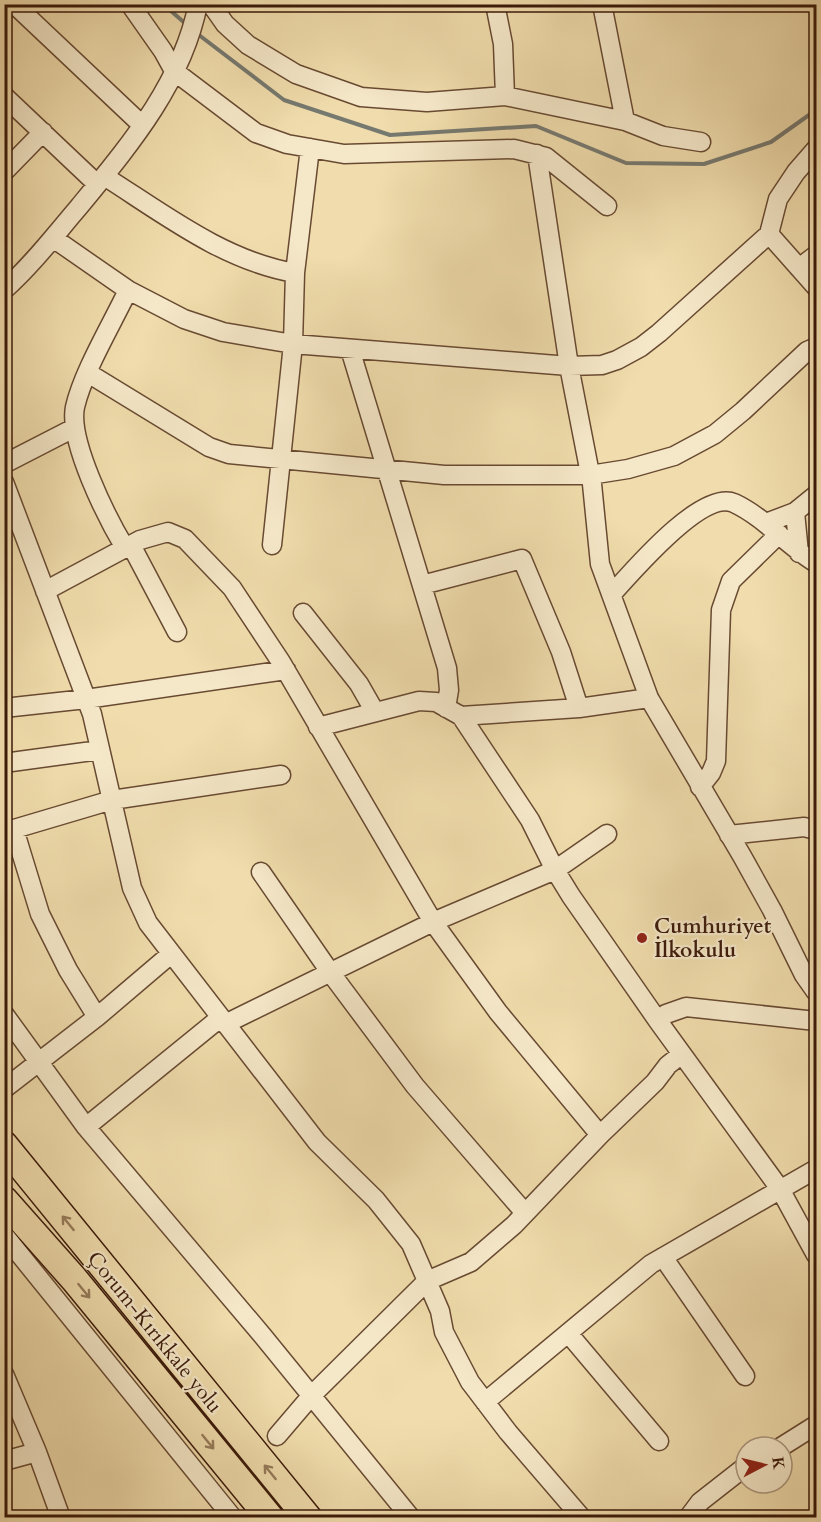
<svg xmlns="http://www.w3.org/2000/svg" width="821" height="1522" font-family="Cardo,serif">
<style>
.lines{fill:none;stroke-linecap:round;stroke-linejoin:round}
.stream{stroke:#767970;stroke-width:4}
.minor-casing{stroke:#684a32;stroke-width:21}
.highway-casing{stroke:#3b1a0a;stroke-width:30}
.minor{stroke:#f5e8c9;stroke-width:18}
.highway{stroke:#f0dcac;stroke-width:27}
.oneway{stroke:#967b5b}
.poi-dot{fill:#8f2418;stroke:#f5e8c9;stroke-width:2}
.labels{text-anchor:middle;stroke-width:4.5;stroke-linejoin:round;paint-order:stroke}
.poi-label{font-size:21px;font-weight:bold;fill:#3b1a0a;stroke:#f5e8c9;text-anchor:start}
.street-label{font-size:21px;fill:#3b1a0a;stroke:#f5e8c9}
</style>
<rect width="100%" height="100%" fill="#f0dcac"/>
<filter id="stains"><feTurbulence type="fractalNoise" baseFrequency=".00333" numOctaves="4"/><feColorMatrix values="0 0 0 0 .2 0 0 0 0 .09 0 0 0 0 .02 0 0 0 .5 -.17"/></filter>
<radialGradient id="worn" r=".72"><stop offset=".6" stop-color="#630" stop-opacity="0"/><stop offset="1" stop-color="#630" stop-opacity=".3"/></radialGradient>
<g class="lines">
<path class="stream" d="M163,4L187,25
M195,32L284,100L390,135L536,126L626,163L704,164L771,142L816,110"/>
<defs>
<path id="minor" d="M14,4L142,125
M130,4L163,51L174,71L256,133L287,144L344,154L514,149L546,157L607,206
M211,4L225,24L248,45L296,74L361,97L427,102L505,96L625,121L663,136L701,142
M495,4L503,44L505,96
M602,4L625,121
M4,96L97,184
M537,154L569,366L592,484L600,564L649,698L742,856L772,910L804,975L816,992
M4,172L43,132
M104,176C164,214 224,261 295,273
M769,234L778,199L796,172L816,149
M53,238L128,290L184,319L223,332L293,344L569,366L602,365L617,360L641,347L659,333L769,234L816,287
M799,268L816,255
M4,290C32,265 54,236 78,208C128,147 182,84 198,4
M350,349L447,668L449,690L446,708
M88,373L209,447L229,454L444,475H590L628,469L674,456L715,434L743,411L807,351L816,347
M4,464L74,428
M4,482L92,714L132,888L148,923L317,1142L376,1200L411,1244L440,1311L444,1332L470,1382L508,1432L582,1518
M795,512L799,553
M766,523L795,512L816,495
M131,545L177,632
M272,545L293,344L295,273L310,148
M125,548C107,518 68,441 75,407C83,372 112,324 128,290
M422,585L522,559L561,652L579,708
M45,591L140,540L168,532L185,539L232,588L281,662L433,922L498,1012L600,1135
M612,594C632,572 702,489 734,503C766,518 787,546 816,563
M303,613L359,684L375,712
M4,708L86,699L286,670
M461,716L579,708L649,698
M318,727L419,701L436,702L461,716L530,820L555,870L571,896L658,1021L780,1189L816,1255
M4,763L100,750
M700,787L711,773L716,761L721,610L731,581L779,534
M14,829L40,914L68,970L97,1017
M4,832L112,800L281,775
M729,835L804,827L816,830
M261,872L330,972L415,1086L525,1213
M4,1014L86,1127L262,1335L411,1518
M658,1021L666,1014L686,1007L816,1021
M225,1024L433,922L555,870L607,834
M4,1089L97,1017L171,954
M86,1127L220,1018
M4,1235L233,1518
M663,1257L745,1376
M568,1333L659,1441
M4,1374L37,1452L61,1518
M485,1402L651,1264L816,1169
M277,1436L312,1395L427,1281L471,1262L514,1225L600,1135L655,1082L668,1065L682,1054
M781,1447L816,1425
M4,1461L37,1452
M688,1518L700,1502L746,1466"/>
<path id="highway" d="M4,1145L308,1518
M4,1200L74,1279L270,1518"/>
</defs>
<use href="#minor" class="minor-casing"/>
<use href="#highway" class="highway-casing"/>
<use href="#minor" class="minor"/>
<use href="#highway" class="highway"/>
</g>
<defs><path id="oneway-shaft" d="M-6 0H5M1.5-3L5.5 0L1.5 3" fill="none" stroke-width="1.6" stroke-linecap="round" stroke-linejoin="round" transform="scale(1.5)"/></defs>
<g class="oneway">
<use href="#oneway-shaft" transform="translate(68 1223) rotate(-129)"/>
<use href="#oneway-shaft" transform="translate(84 1291) rotate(51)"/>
<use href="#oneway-shaft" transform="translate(208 1442) rotate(51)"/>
<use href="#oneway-shaft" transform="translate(270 1472) rotate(-129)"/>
</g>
<circle class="poi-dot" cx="642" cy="938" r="6"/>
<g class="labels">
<g class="poi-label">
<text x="654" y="933">Cumhuriyet<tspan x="654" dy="24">İlkokulu</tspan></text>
</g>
<g class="street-label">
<text transform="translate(155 1332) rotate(51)" y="7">Çorum-Kırıkkale yolu</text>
</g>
</g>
<rect width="821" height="1522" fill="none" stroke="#f0dcac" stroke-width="24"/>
<rect x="6" y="6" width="809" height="1510" fill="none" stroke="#3b1a0a" stroke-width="3"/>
<rect x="12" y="12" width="797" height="1498" fill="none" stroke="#3b1a0a" stroke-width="1.5"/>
<g transform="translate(764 1465) rotate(83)"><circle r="28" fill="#f5e8c9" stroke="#ab967d" stroke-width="1.5"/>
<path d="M0-4.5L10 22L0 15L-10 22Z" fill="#8f2418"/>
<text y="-9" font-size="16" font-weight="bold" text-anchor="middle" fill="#3b1a0a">K</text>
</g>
<rect width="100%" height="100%" filter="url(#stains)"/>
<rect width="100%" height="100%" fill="url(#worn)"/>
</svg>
